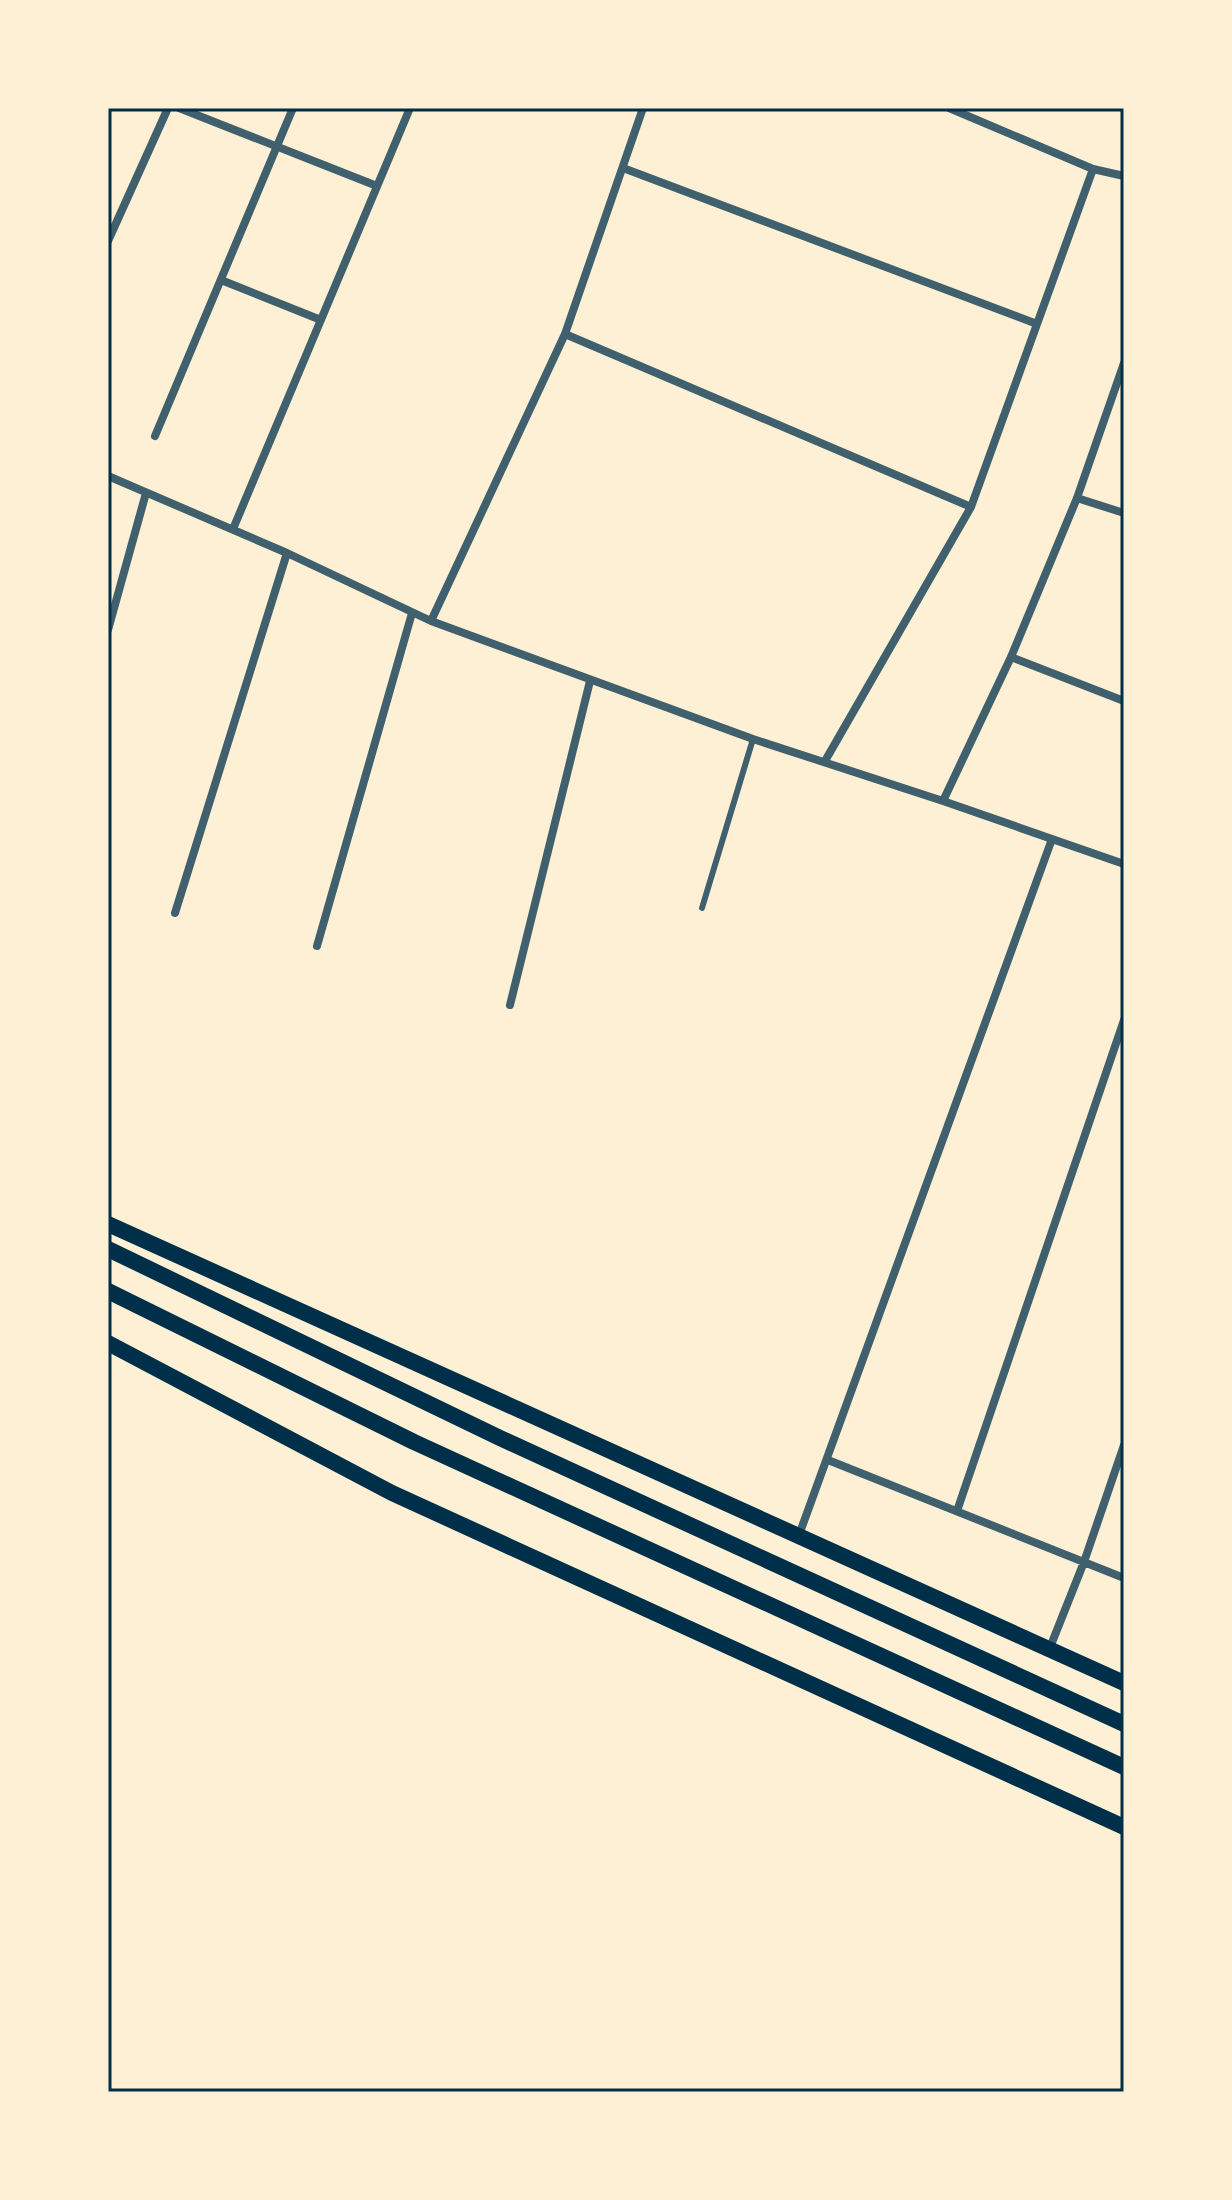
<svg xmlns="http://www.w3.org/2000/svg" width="1232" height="2200" font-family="'Varela Round',sans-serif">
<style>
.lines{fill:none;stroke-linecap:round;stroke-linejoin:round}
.service{stroke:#3f606c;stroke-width:6}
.minor{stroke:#3f606c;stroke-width:8}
.secondary{stroke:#003049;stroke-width:16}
.neatline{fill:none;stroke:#003049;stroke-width:3}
</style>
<rect width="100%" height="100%" fill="#fdf0d5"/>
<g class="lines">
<path class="service" d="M702,908L753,739"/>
<path class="minor" d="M179,108L377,186
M949,108L1093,169L1124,176
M623,168L1037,324
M108,241L168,108
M221,280L321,320
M565,334L971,507
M155,436L293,108
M108,476L287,553L431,621L753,739L943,801L1124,864
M1077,498L1124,513
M233,529L410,108
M431,621L565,334L643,108
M108,630L146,493
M1011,657L1124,701
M825,761L971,507L1093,169
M943,801L1011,657L1077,498L1124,363
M175,913L287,553
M317,946L412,613
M510,1005L590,681
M828,1460L1124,1578
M957,1511L1124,1020
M799,1535L1052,839
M1049,1650L1084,1562L1124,1445"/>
<path class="secondary" d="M108,1224L1124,1683
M108,1249L500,1438L1124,1724
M108,1291L414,1442L1124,1767
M108,1343L392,1493L1124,1827"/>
</g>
<rect width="1232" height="2200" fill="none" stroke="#fdf0d5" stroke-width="220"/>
<rect x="110" y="110" width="1012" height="1980" class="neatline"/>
</svg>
